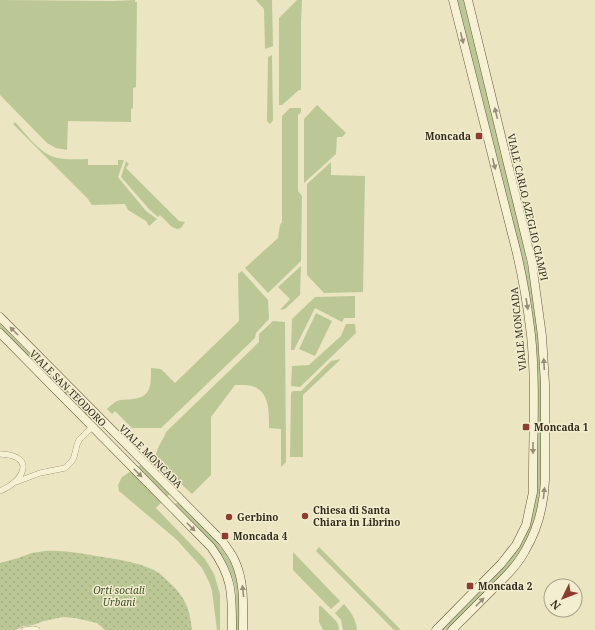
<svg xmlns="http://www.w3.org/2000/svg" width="595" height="630" font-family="'Noto Serif',serif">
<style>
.grass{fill:#bbc896}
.park{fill:url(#park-dots)}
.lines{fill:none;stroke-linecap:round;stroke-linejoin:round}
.minor-casing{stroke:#84765a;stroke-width:6}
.secondary-casing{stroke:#65573d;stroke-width:9}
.minor{stroke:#f7f1d4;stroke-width:5.5}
.secondary{stroke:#f7f1d4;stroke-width:8}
.oneway{fill:#968e78}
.poi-dot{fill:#8f3b2d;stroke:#f3eed0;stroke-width:1.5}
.labels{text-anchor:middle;stroke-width:3;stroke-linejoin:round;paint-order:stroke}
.poi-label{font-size:10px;font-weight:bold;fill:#342c1d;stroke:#f3eed0;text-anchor:start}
.street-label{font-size:10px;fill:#342c1d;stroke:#f3eed0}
.park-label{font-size:10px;font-style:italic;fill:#3e4f25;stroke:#f3eed0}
</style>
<defs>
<pattern id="park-dots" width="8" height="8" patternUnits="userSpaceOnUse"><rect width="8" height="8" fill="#bbc896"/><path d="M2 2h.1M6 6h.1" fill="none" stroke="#a1ac81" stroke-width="1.8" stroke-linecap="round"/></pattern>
</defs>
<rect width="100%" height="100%" fill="#ebe5c1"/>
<path class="grass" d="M0,0L114,1L135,0V2H137L136,87L133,88V108L131,109V122L68,121L67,150L56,148L47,143L0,95Z
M256,0H272L273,46L265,49L264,9Z
M297,0H302L301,23V90H299L282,105H279V18Z
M456,0H464L520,230L529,272L538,334L541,384V491L538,510L528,539L515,560L507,570L447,630H440L505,565C524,541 533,519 536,488L537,384L522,259Z
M272,55L273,120L270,124L267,121L268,57Z
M317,105L346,133L342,137H337L336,154L304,183V119Z
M290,108H301V112L298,115V191L302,196L301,261L268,293L245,268L278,238L280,225L282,222V116Z
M15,122C26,134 40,154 57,158C67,160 78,159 88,159V165H118V160H124L118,177L146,211L157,219L149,226L146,221L128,210L125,204L92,205L88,199L13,124Z
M126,161L129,164L126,168L179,221L185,222L181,228L177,229L172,227L160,215L158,217L149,209L121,177Z
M331,162V175L365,176L363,292L324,293L307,275V184Z
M301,266L300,295L285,309L280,310L290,299L278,287Z
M242,271L268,300L269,319L256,333L255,338L161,428H132L115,411L112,414L107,409C110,406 113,403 117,401C122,399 127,400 133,399C152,397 151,384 151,368L161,369L175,383L239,321L238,274Z
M355,296V318H344L342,322L315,308L294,350H291L292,319L315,297Z
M316,313L332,321L315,356L299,349Z
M273,321L285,322L286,462L281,467V429L269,428C269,415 270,396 257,388C251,384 241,385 235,385L211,417V475L192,494L180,483L156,508L205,559L214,574L220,594V630H217L212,591L210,584L202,568L177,540L119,491L118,485L122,477L156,455C157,446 163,441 166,432L259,342V334Z
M0,324L94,418V420H91L0,329Z
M346,324H355L356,333L300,387L291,386L292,366L309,365L341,336Z
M341,359L303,395V457H290L291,393L293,391H301L331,361Z
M176,503H179C202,527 234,552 239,587C241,601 240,616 240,630H236C236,616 237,601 235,587C229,552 198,529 175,505Z
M319,547L401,630H394L316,551Z
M293,552L340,601L331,609L293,570Z
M344,604C351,612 356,619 357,630H343L341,620L335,613Z
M319,606H321L336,621L338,624L339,630H323L319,622Z"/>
<path class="park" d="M45,551C64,550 83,554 103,557C121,560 143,563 159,573C164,577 168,581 173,586C179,592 185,600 188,609C190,615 191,623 192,630H105L97,623L75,618L63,617L44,621L33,625L23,626L16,630H0V563L18,558L32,553Z"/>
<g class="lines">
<defs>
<path id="minor" d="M0,454C36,455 25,481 0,491
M16,482L40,473L65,468L72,461L74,457L77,445L79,440L92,427
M24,630L33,629L37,630"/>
<path id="secondary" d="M0,317L223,542C227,548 232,554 235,561C245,583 243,607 243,630
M0,333L211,547C233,577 232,594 232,630
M436,630L501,564L516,545L526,525L533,492V478C533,431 536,383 531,335C527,301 521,267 512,234L453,0
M452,630C465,617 478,604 491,591C504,578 517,566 525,551C538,529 544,505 545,480V384L542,336L532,263L468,0"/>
</defs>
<use href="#minor" class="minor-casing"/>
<use href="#secondary" class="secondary-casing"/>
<use href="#minor" class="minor"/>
<use href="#secondary" class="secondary"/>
</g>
<defs><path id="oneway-solid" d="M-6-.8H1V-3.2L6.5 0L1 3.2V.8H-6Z"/></defs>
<g class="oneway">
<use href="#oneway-solid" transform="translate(462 38) rotate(76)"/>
<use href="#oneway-solid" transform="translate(496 113) rotate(-104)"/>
<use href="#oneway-solid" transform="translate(494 164) rotate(76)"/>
<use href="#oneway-solid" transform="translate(527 304) rotate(81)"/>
<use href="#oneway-solid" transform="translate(14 331) rotate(-135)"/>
<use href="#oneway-solid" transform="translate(544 364) rotate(-93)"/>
<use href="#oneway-solid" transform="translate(533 448) rotate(90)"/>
<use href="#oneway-solid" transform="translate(138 473) rotate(45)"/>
<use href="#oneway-solid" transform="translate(544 493) rotate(-84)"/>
<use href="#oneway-solid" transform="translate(191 527) rotate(45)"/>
<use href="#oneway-solid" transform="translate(243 591) rotate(-96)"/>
<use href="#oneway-solid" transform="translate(480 602) rotate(-45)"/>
</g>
<g class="poi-dot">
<rect x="475" y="132" width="8" height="8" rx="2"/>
<rect x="522" y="423" width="8" height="8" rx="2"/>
<circle cx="305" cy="516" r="4"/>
<circle cx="229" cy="517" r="4"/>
<rect x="221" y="532" width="8" height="8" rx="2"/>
<rect x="466" y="582" width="8" height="8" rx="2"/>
</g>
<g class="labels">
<g class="poi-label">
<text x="471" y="140" text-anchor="end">Moncada</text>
<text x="534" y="431">Moncada 1</text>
<text x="313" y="514">Chiesa di Santa<tspan x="313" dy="12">Chiara in Librino</tspan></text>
<text x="237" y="521">Gerbino</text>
<text x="233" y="540">Moncada 4</text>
<text x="478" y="590">Moncada 2</text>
</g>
<g class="street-label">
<text transform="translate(528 207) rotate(77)" y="4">VIALE CARLO AZEGLIO CIAMPI</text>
<text transform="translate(518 329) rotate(-96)" y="4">VIALE MONCADA</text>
<text transform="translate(68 388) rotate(45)" y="4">VIALE SAN TEODORO</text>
<text transform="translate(151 456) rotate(45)" y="4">VIALE MONCADA</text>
</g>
<g class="park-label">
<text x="119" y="594">Orti sociali<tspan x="119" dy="12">Urbani</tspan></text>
</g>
</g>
<g transform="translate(563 598) rotate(227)"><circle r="19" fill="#f3eed0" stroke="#a7a088"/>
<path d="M0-3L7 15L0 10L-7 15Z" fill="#8f3b2d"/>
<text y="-6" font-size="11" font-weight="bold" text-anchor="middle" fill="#342c1d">N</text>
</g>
</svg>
